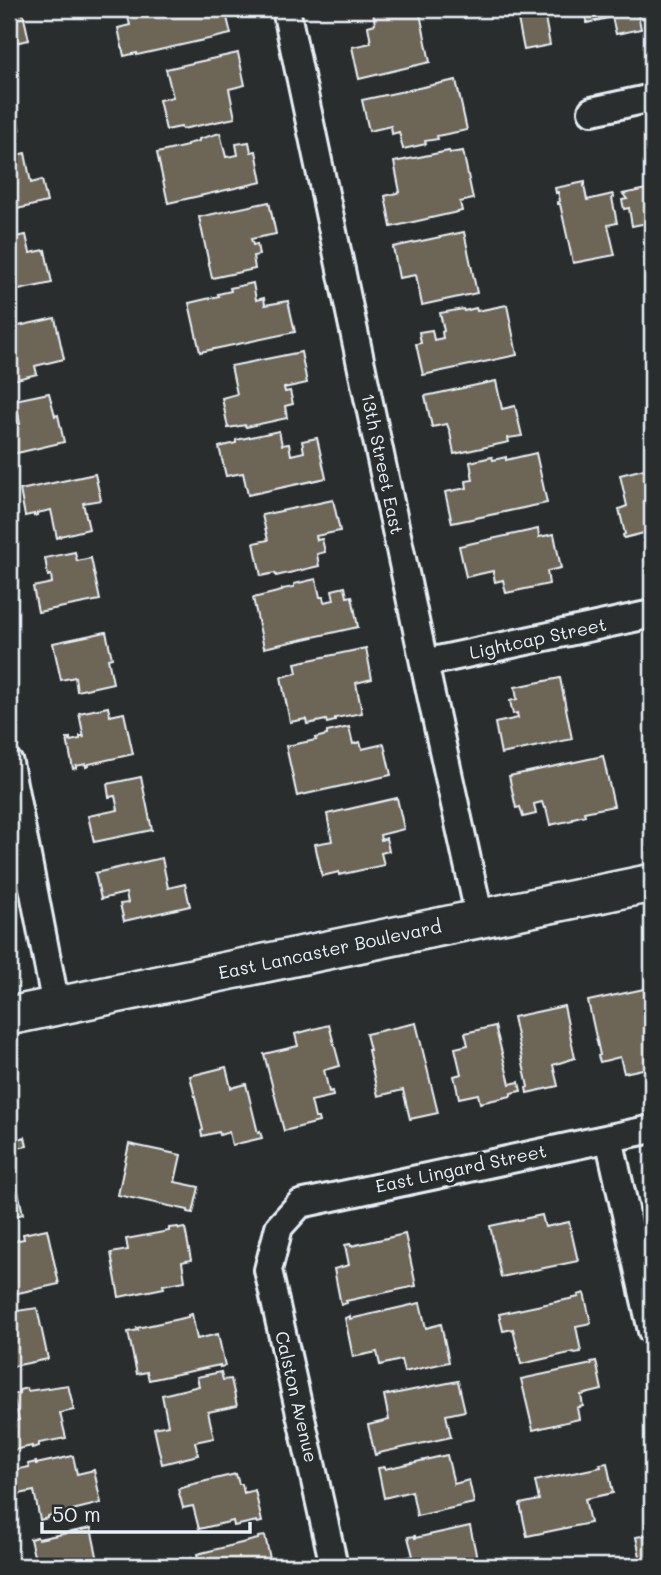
<svg xmlns="http://www.w3.org/2000/svg" width="661" height="1575" font-family="Mali,sans-serif">
<style>
.building{fill:#6d6656;stroke:#e8f1f8;stroke-width:2}
.lines{fill:none;stroke-linecap:round;stroke-linejoin:round}
.minor-casing{stroke:#e8f1f8;stroke-width:32}
.secondary-casing{stroke:#e8f1f8;stroke-width:42}
.minor{stroke:#2a2d2e;stroke-width:26}
.secondary{stroke:#2a2d2e;stroke-width:37}
.labels{text-anchor:middle;stroke-width:7;stroke-linejoin:round;paint-order:stroke}
.street-label{font-size:18px;fill:#e8f1f8;stroke:#2a2d2e}
</style>
<rect width="100%" height="100%" fill="#2a2d2e"/>
<filter id="ink" filterUnits="userSpaceOnUse"><feTurbulence type="fractalNoise" baseFrequency=".0143" numOctaves="2"/><feDisplacementMap in="SourceGraphic" scale="14" xChannelSelector="R" yChannelSelector="G"/><feConvolveMatrix kernelMatrix="1 2 1 2 8 2 1 2 1" color-interpolation-filters="sRGB"/></filter>
<g filter="url(#ink)">
<path class="building" d="M9,9H22L29,40L10,44L13,61L9,62Z
M126,9H225L231,34L137,55V53L124,56L118,28L130,25Z
M387,9H419L430,62L359,79L352,47L371,43L368,26L375,24L373,12Z
M516,9H571L572,14L548,19L547,11L544,12L550,45L524,50Z
M584,9H637L641,29L616,34L612,17L587,23Z
M238,53L245,85L229,89L235,118L182,129L181,127L166,130L159,100L173,97L166,69Z
M456,80L467,130L437,136L438,139L425,141L426,144L403,149L399,132L392,134L391,126L369,131L362,100Z
M9,89H11L20,130L9,132Z
M220,133L226,157L238,155L236,144L249,142L251,152L256,151L262,182L168,203L157,153L187,146V144L199,141V139Z
M449,151L450,153L463,151L473,199L460,202L462,211L391,227L385,196L400,192L394,162Z
M25,153L31,183L42,180L47,202L9,211V157Z
M652,161V222L632,226L629,208L624,209L622,200L627,199L623,194L651,188L648,174H646V172L648,171L646,162Z
M585,182V185H584L587,200L613,194L614,197L612,198L617,223L608,225L615,255L573,263L560,204H558V202L560,201L558,192L556,193L555,188Z
M269,202L276,234L251,239L253,245L257,244L259,255L253,256L255,269L212,278L199,217Z
M464,232L477,293L422,305L416,275L399,278L393,247Z
M26,235L30,253L45,250L52,283L9,292V238Z
M253,283L256,300L264,298L265,305L288,301L295,332L200,352L189,303L219,296L218,294L231,291L230,288Z
M507,305L517,355L423,375L416,344L421,343L419,332L432,330L434,340L443,338L442,332L444,331L440,313L463,309L464,311L476,308L477,311Z
M55,318L64,359L35,366L37,374L9,381V328Z
M301,352L307,383L284,388L285,392L290,391L293,404L285,406L287,418L246,427L245,425L228,428L222,398L237,394L231,366Z
M496,381L502,409L515,406L522,436L508,438L509,442L454,454L450,432L447,424L432,427L425,396Z
M49,393L55,416L58,415L64,442L13,454L9,437V426L20,424L18,413L16,414L15,400Z
M279,431L282,445L289,444L291,455L304,452L302,441L317,438L326,478L248,495L243,473L226,476L219,447L236,443V440Z
M536,453L547,503L452,523L445,492L467,488L466,481L473,480L470,462L492,457L493,460L506,457V460Z
M652,467V543L649,534L651,533L650,530L644,531V533L624,538L623,535L625,534L619,509L627,506L620,475Z
M95,474L101,500L83,503L89,529L60,536V537L57,538L51,510L37,513V515L34,516V514L25,516L20,490Z
M333,500L340,531L316,536L317,540L322,539L325,552L317,554L319,566L276,576L275,573L261,576L254,543L268,540L262,515Z
M538,529L539,537L554,534L561,568L547,571L549,584L506,593L503,580L495,582L493,571L466,577L459,546Z
M75,552L77,561L91,558L100,600L38,612L33,587L52,583L51,575L48,576L45,558Z
M316,579L320,597H323L324,602L334,600L332,590L345,587L347,597L352,596L358,627L264,648L253,598L282,591V589L294,587V584Z
M106,632L112,658L108,659L113,683L77,691L75,677L61,680L53,643Z
M366,648L372,679L356,683L362,713L335,718V721L327,723L326,720L307,724L306,719L290,722L281,677L297,673L295,663Z
M560,678L572,739L501,754L495,723L518,718L517,713L513,714L510,701L517,699L515,687Z
M108,707L110,716L124,713L133,754L89,764V766L86,767V764L76,766V768L73,769L67,739L70,738V741L80,739V736H83L84,738L79,713Z
M349,727L353,744L360,742L362,749L384,744L391,775L297,796L286,746L316,740L315,738L327,735V732Z
M603,756L614,806L584,812L585,815L573,818V820L550,825L546,808H544L542,802L534,804L536,814L523,817L520,807L516,808L509,776Z
M141,777L152,830L94,842L88,816L118,810L115,796L109,797L107,784Z
M397,798L404,829L380,835L381,840L386,838L389,851L381,853L384,865L339,875V872L322,876L315,844L332,841L327,814Z
M162,858L168,888L185,884L190,906L124,921L120,904L128,903L126,893L101,899L95,873Z
M644,989L649,1012H645L652,1044V1067L624,1073L620,1057L600,1062L598,1056L600,1055L588,1001Z
M564,1006L575,1058L553,1065L558,1086L527,1093L526,1088L528,1087L513,1017Z
M416,1023L438,1113L410,1119L403,1090L378,1096L368,1050H370L366,1034Z
M329,1025L340,1066L324,1070L329,1092L332,1091L333,1096L311,1101L315,1118H318L319,1122L284,1131L264,1054L298,1046L295,1034Z
M495,1026L510,1084L519,1082L521,1091L511,1093V1096L480,1103L478,1094L459,1098L454,1076L461,1074L455,1048L468,1045L465,1033Z
M226,1067L231,1088L246,1084L258,1133L260,1132L262,1138L232,1145L229,1132L220,1135L219,1132L202,1136L201,1131L203,1130L190,1076Z
M9,1094L18,1139L25,1137L27,1146L9,1150Z
M129,1144L181,1155L175,1182L199,1187L193,1213L188,1212V1210L118,1195Z
M15,1177L23,1214L9,1218V1179Z
M542,1215L545,1227L569,1222L578,1261L501,1277L490,1226Z
M178,1227L179,1229L185,1228L191,1260L182,1262L185,1281L163,1285L164,1288L119,1297L111,1253L128,1250L126,1239L169,1231V1228Z
M47,1229L59,1284L9,1295V1242L24,1239L23,1234Z
M405,1234L416,1286L346,1301L347,1303L341,1305L334,1269L349,1265L345,1245L350,1244L351,1246Z
M584,1293L591,1323L576,1326L581,1352L575,1353L574,1352L521,1364L513,1329L503,1331L499,1314L579,1297L578,1295Z
M420,1303L426,1328L441,1324L449,1362L404,1372L401,1360L380,1365L377,1352L353,1357L345,1318L350,1316V1319Z
M37,1308L48,1359L9,1367V1312Z
M192,1314L197,1339L218,1334L225,1366L220,1367V1365L149,1380L147,1372L137,1374L128,1332L138,1330L137,1328L188,1317V1315Z
M596,1361L602,1390L581,1395L583,1406L577,1408L579,1419L533,1430L521,1379L592,1364L591,1362Z
M221,1372L223,1380L231,1379L237,1406L208,1412L214,1438L195,1442L198,1455L162,1464L154,1428L168,1425L162,1395L199,1386L197,1377Z
M458,1381L465,1411L446,1415L451,1437L379,1453V1454L375,1455L368,1425L389,1420L384,1395L388,1394V1395Z
M68,1385L74,1410L60,1413L66,1438L39,1443V1446L32,1448V1446L9,1451V1422L19,1420L13,1395L19,1393V1390L27,1388L28,1391Z
M447,1455L454,1484L469,1480L474,1503L417,1516L412,1491L384,1498L378,1468L385,1467V1469Z
M73,1456L77,1474L94,1470L101,1503L48,1516V1518L40,1520L34,1491L9,1496V1471L29,1467L28,1464L36,1462V1464Z
M607,1463L613,1493L585,1499L590,1523L527,1536L520,1504L539,1500L535,1481L601,1467L600,1464Z
M236,1474L239,1484H242L244,1493L255,1490L262,1522L257,1523V1521L234,1526L233,1521L199,1529L193,1506L183,1508L178,1489L189,1486V1485Z
M470,1526L478,1563L460,1566H399L398,1559L413,1556L408,1537L415,1536V1538Z
M91,1528L99,1565L96,1566H26L34,1565L33,1561L35,1560L30,1539L37,1537L38,1539Z
M652,1534V1566H642L636,1537Z
M265,1536L271,1563L256,1566H199L197,1554L258,1539V1537Z"/>
<g class="lines">
<defs>
<path id="minor" d="M286,9L424,663L480,919
M592,111L652,98
M424,663L652,614
M9,763L56,1006
M609,1138L652,1331
M334,1566L268,1270L279,1227L300,1204L652,1129"/>
<path id="secondary" d="M9,1016L652,883"/>
</defs>
<use href="#minor" class="minor-casing"/>
<use href="#secondary" class="secondary-casing"/>
<use href="#minor" class="minor"/>
<use href="#secondary" class="secondary"/>
</g>
</g>
<g class="labels">
<g class="street-label">
<text transform="translate(382 464) rotate(78)" y="6">13th Street East</text>
<text transform="translate(538 639) rotate(-12)" y="6">Lightcap Street</text>
<text transform="translate(330 950) rotate(-12)" y="6">East Lancaster Boulevard</text>
<text transform="translate(461 1169) rotate(-12)" y="6">East Lingard Street</text>
<text transform="translate(296 1397) rotate(77)" y="6">Calston Avenue</text>
</g>
</g>
<rect width="661" height="1575" fill="none" stroke="#2a2d2e" stroke-width="35"/>
<rect x="18" y="18" width="626" height="1540" fill="none" stroke="#e8f1f8" stroke-width="2.5" filter="url(#ink)"/>
<path d="M42 1522v10h208v-10" fill="none" stroke="#e8f1f8" stroke-width="3.5"/>
<text x="52" y="1522" font-size="21" fill="#e8f1f8" stroke="#2a2d2e" stroke-width="5" paint-order="stroke">50 m</text>
</svg>
